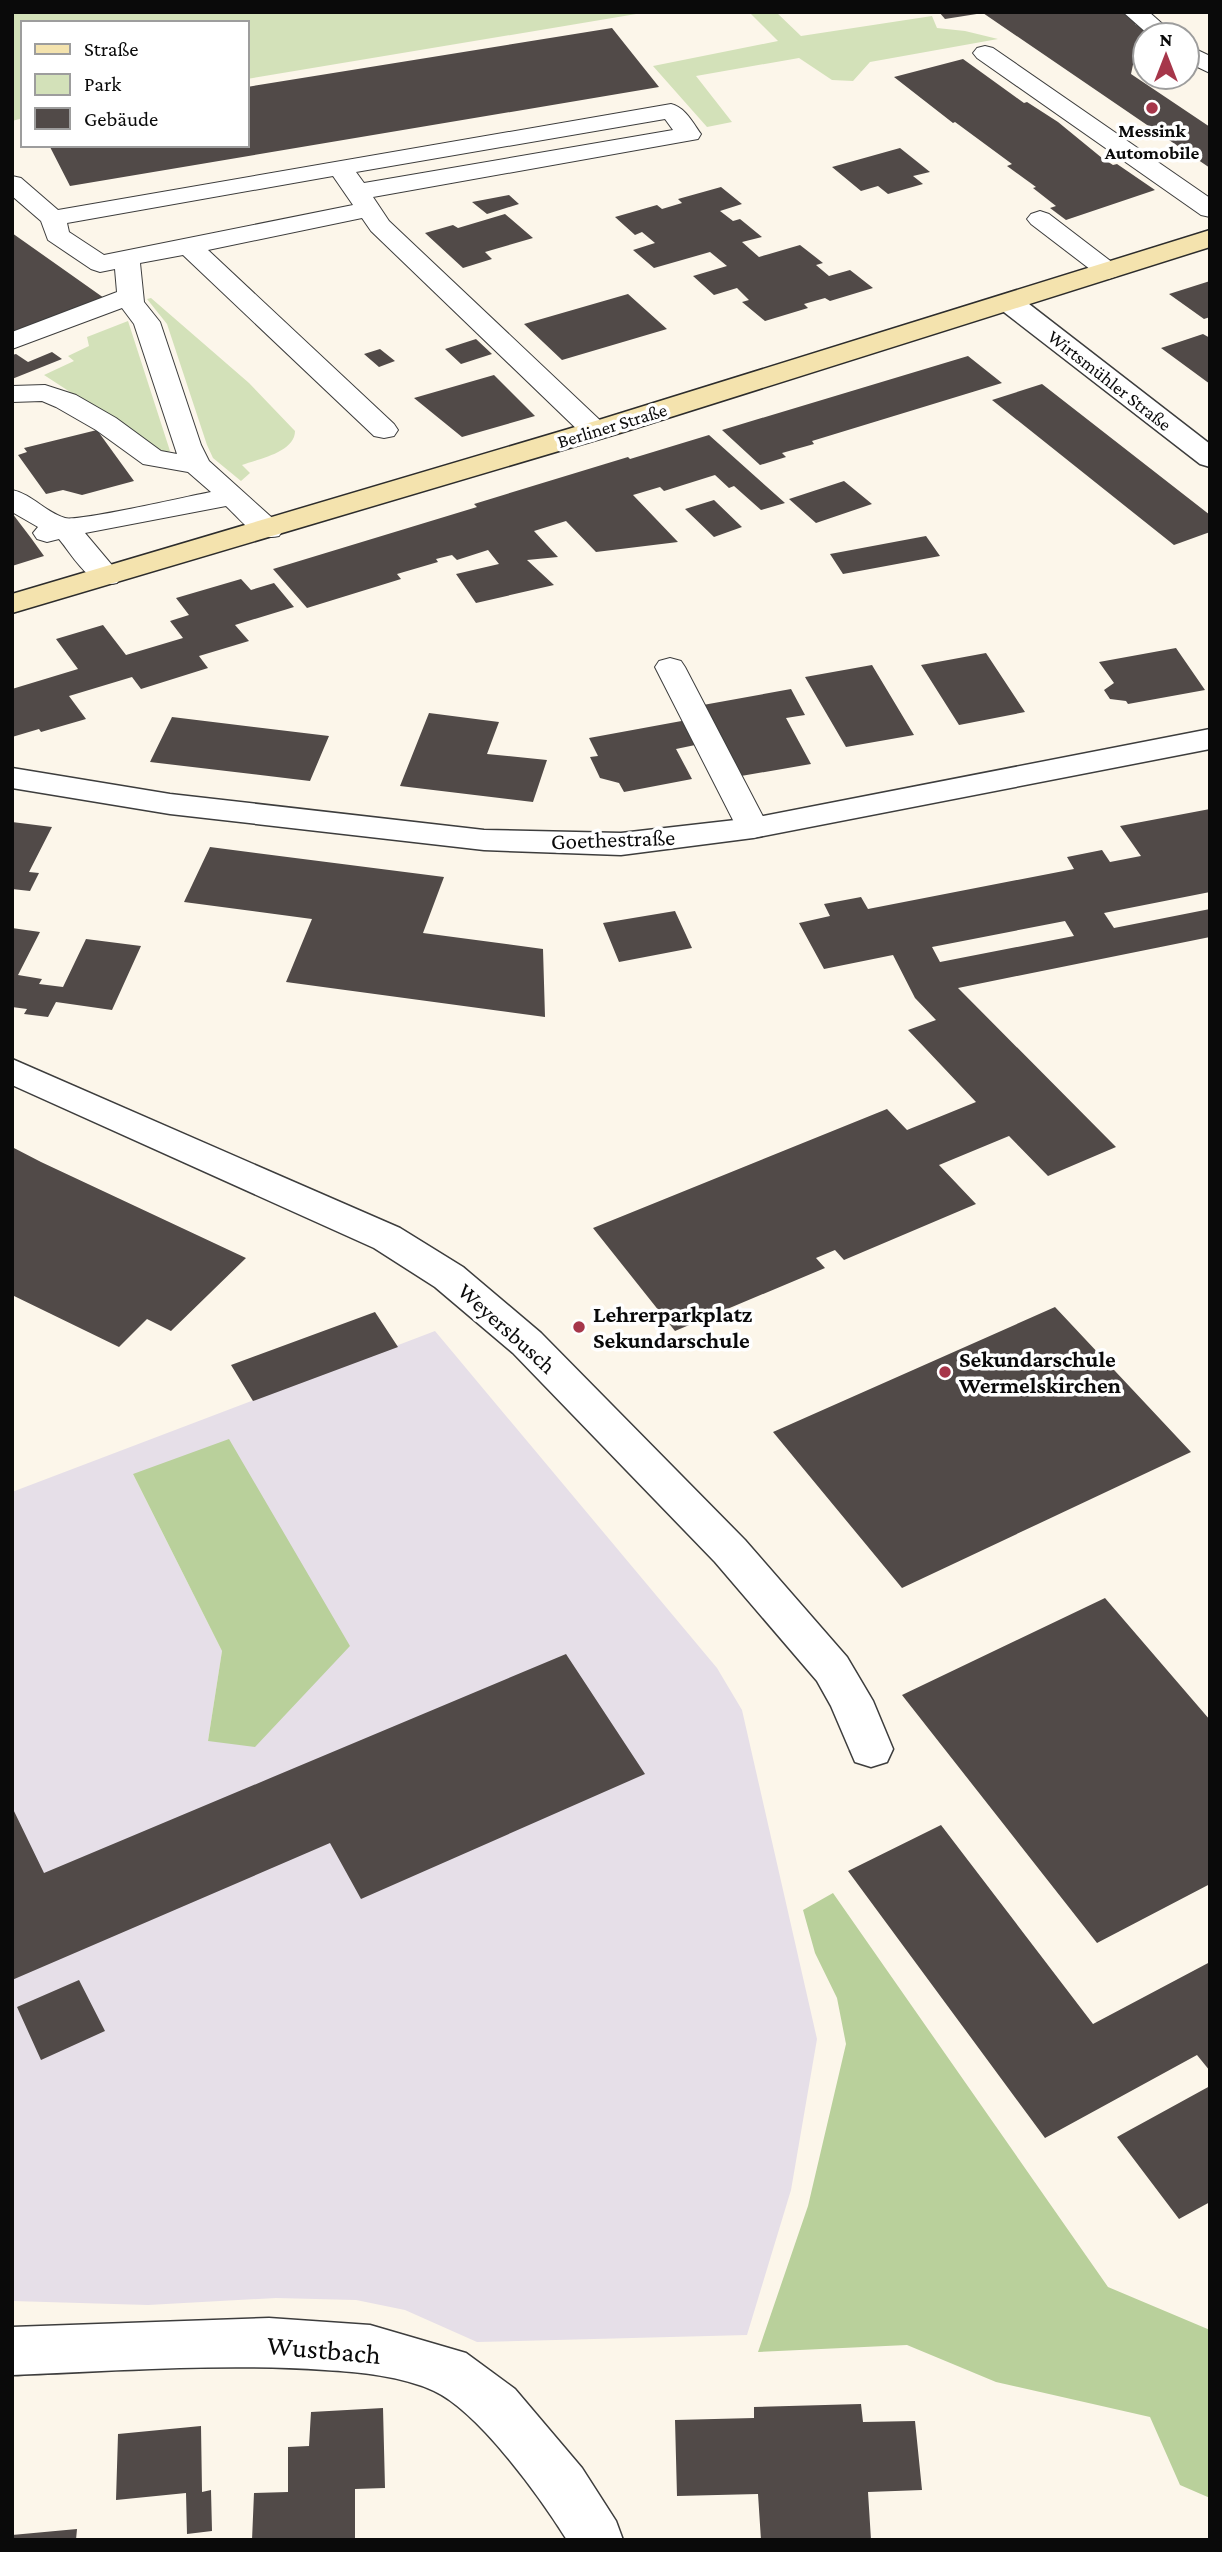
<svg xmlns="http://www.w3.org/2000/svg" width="1222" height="2552" font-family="'Crimson Pro',serif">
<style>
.industrial{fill:#e6dfe8;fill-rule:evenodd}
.green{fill:#d3e1b9}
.forest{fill:#b9d09b}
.building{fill:#514a48;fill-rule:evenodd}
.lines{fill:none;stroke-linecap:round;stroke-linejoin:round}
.service-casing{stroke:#3d3d3d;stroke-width:2}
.minor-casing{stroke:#3d3d3d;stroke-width:3}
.secondary-casing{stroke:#2c2c2c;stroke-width:3}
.service{fill:#fff;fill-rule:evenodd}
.minor{fill:#fff;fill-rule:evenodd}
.secondary{fill:#f4e3ae;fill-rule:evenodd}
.poi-dot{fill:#a6364a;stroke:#fff;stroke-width:2.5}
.labels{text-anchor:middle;stroke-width:7;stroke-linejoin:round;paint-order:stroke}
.far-poi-label{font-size:19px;font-weight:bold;fill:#0a0a0a;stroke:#fff}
.far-street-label{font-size:19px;fill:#0a0a0a;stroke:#fff}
.street-label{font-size:23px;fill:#0a0a0a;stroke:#fff}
.poi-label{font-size:23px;font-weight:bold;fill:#0a0a0a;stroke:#fff;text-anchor:start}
.near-street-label{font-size:28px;fill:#0a0a0a;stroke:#fff}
</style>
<rect width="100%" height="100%" fill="#fcf6ea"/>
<path class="industrial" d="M435,1331L717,1668L742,1710L817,2039L791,2190L747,2335L477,2342L405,2310L356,2300L276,2298L148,2305L12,2301V1492ZM133,1474L350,1646L208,1741L222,1651Z"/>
<path class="green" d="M12,12H648L247,79V23H23V118L12,121Z
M749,12H776L801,36L932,16L937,28L965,31L998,39L870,62L853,81L832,80L799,58L696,76L732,122L707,127L653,66L778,41Z
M151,298L249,383L295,431C295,452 259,459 242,465L250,473L241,481L213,458L207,445L167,324L147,299Z
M128,321L170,451L164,453L44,375L74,361L68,356L89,346L87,337Z"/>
<path class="forest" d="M229,1439L350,1646L255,1747L208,1741L222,1651L133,1474Z
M833,1893L1108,2287L1210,2330V2498L1180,2485L1150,2417L996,2382L907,2345L758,2352L808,2206L846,2044L837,1998L815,1953L803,1910Z"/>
<path class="building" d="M939,12H1125L1141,23L1135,24L1151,35H1145V44L1137,46L1131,74L1210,127V168L983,13L945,19Z
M612,28L659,87L70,186L49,145H247V87Z
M963,59L1024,103L1027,102L1058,122L1102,158L1113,165L1117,164L1155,190L1066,220L1050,208L1056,206L1033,188L1036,187L1007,166L1012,164L955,122L953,123L894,77Z
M900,148L930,172L913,176L923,184L888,194L878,186L861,191L832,167Z
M721,187L742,204L720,211L733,221L740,219L762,237L742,242L759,257L800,245L823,263L816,265L829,276L850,270L873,288L830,301L825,298L804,304L808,308L765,321L742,302L749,300L737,288L714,295L693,276L727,266L710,252L654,268L633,250L655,243L642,232L635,235L615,217L657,205L662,209L682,203L678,199Z
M509,195L519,204L487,214L472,202Z
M505,214L533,238L485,252L492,259L463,268L425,233L453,225L458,228Z
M12,233L104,298L12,333Z
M1210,281V317L1204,319L1169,294Z
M628,294L667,329L562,360L524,324Z
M1203,334L1210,338V384L1161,348Z
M476,339L492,354L461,364L445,349Z
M380,349L395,361L379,367L364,354Z
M52,352L62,359L12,379V355L16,354L28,362Z
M968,356L1002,383L812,441L814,444L782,453L786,457L760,465L722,430Z
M494,375L535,416L462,437L414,398Z
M1042,384L1210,515V532L1174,545L992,400Z
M97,430L134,481L82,495L63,490L46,494L18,455L27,452L24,448Z
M709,435L785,503L761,510L734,486L729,488L715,475L664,491L660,487L633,495L678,542L596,552L566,521L534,531L558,557L527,560L554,585L476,603L456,574L499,564L488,550L457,560L452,555L436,559L438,562L397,574L401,579L307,608L273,569L477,507L474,504L628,457L630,459Z
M844,481L872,504L816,523L789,499Z
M714,500L742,527L714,537L685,509Z
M12,513L31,538L44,556L12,566Z
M926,536L940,556L843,574L830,554Z
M241,579L251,590L274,583L294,607L235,625L249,641L199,656L208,668L141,689L132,677L69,696L86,719L41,732L39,729L12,737V689L78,669L56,639L103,625L126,655L183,638L170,621L189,615L176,598Z
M1176,648L1205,690L1128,704L1126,701L1110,699L1104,690L1114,683L1099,662Z
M986,653L1025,712L959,725L921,665Z
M872,665L914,735L846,747L805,677Z
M791,689L805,715L786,718L811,764L741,776L703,705Z
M429,713L499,722L487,754L547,760L533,802L400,786Z
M172,717L329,736L310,781L150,762Z
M687,720L700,744L676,749L692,779L624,792L619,783L600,778L590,757L598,756L589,738Z
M1210,809V892L1104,913L1114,928L1210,909V937L958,988L1116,1147L1048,1176L1009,1136L939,1165L976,1204L844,1260L835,1250L816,1258L825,1268L675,1331L593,1228L887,1109L907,1130L976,1102L908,1030L936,1020L915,998L893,955L824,969L799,923L830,916L824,904L861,897L868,909L1074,869L1067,857L1102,850L1110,862L1141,856L1120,826ZM1065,921L1074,936L940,962L932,947Z
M12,822L52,827L29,872L39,873L30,891L12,889Z
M210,847L444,877L423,933L543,949L545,1017L286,982L312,919L184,902Z
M675,911L692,948L619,962L603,923Z
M12,928L40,932L18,975L42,979L39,984L63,987L86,939L141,946L112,1010L56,1002L48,1017L24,1014L27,1009L12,1007Z
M12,1147L41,1162L246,1258L171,1331L147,1319L119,1347L12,1295Z
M1055,1307L1191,1452L902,1588L773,1432Z
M375,1312L398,1347L253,1401L231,1365Z
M1105,1598L1210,1720V1884L1097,1943L902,1695Z
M566,1654L645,1774L361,1899L330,1843L12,1980V1807L44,1873Z
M941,1825L1093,2024L1210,1962V2071L1197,2055L1045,2138L848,1871Z
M79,1980L105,2031L41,2060L17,2007Z
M1210,2086V2202L1179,2219L1117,2137Z
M861,2404L863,2422L915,2421L922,2490L868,2492L871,2540H761L758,2494L677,2496L675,2420L754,2418V2407Z
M383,2408L385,2488L355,2489V2540H252L254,2493L288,2492V2447L309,2446L311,2412Z
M201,2426L202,2492L211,2490L212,2531L187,2534L186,2493L116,2500L118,2434Z
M77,2529L76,2540H12V2535Z"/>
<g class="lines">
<defs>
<path id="service" d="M1123,12H1149L1175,35H1149Z
M1187,45L1210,56V73L1187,62Z
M985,46L993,48L1210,198V217L1201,215L977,58L973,53L977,48Z
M671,104C685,107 693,123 701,134L698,139L373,197L389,221L604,424L608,430L604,436L594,438L584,436L371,231L362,218L208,250L394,424L398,430L394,436L384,438L374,436L183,255L140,263L144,302L160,322L201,445L209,461L279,524L283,530L279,536C256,542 242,521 226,506L85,533L122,577L117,583C91,590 74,557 59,539L47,542L37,539L33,533L38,527L12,512V490C32,494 45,512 65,518C78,522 189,496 211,492L188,472L143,464L96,430L56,407L42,401L12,402V386L45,385L76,395L116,418L161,451L177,454L134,324L122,308L12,349V332L117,292L115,269L100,272L91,269L48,240L41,221L12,196V176L21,178L58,210ZM665,119L673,130L364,183L356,172ZM333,176L353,205L104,255L69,232L67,223Z
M1040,211L1049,214L1117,266L1121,271L1117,276L1108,279L1099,276L1031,224L1027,219L1031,214Z
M670,658L681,661L685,667L769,828L764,835L753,838L742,835L737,828L655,667L659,661Z"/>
<path id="minor" d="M1010,295L1020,297L1210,444V467L1200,464L1000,309L996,303L1000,297Z
M1210,729V749L753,838L621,855L484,850L170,814L12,788V768L170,794L484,830L621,833L753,818Z
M12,1059L400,1228L463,1267L541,1333L745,1540L847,1657L873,1701L893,1749L887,1762L871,1767L855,1762L831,1706L817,1681L715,1562L513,1353L435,1287L374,1248L12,1085Z
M269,2318L370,2325L466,2353L515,2389L582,2468L616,2521L623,2540H567C540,2497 479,2412 434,2391C402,2376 359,2372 325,2370C221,2363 116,2371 12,2375V2327Z"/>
<path id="secondary" d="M1210,230V247L623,432L12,613V594L602,419Z"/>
</defs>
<use href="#service" class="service-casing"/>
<use href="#minor" class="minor-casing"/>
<use href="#secondary" class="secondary-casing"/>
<use href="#service" class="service"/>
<use href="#minor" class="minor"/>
<use href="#secondary" class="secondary"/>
</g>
<g class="poi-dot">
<circle cx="1152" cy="108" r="7"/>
<circle cx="579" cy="1327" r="7"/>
<circle cx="945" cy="1372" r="7"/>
</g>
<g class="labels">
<g class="far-poi-label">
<text x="1152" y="137">Messink<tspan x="1152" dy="22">Automobile</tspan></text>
</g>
<g class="far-street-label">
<text transform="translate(1110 380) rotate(38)" y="7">Wirtsmühler Straße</text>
<text transform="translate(612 425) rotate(-17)" y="7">Berliner Straße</text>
</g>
<g class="street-label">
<text transform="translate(613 839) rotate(-2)" y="8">Goethestraße</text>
<text transform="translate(507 1328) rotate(42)" y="8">Weyersbusch</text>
</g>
<g class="poi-label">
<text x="593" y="1322">Lehrerparkplatz<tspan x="593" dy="26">Sekundarschule</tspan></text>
<text x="959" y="1367">Sekundarschule<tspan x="959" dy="26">Wermelskirchen</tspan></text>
</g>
<g class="near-street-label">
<text transform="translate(324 2349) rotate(5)" y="10">Wustbach</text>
</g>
</g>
<rect width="1222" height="2552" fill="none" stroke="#0a0a0a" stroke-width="28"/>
<rect x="21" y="21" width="228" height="126" fill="#ffffff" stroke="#9d9d9d" stroke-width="2"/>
<rect x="35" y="44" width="35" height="10" fill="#f4e3ae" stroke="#9d9d9d" stroke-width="2"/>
<text x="84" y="56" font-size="21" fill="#0a0a0a">Straße</text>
<rect x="35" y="74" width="35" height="21" fill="#d3e1b9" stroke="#9d9d9d" stroke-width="2"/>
<text x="84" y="91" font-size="21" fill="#0a0a0a">Park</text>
<rect x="35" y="108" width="35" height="21" fill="#514a48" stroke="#9d9d9d" stroke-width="2"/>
<text x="84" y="126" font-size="21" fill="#0a0a0a">Gebäude</text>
<g transform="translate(1166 56)"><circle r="33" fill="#ffffff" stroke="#9d9d9d" stroke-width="2"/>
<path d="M0-5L12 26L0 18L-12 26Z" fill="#a6364a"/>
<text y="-10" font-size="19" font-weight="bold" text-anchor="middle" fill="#0a0a0a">N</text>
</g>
</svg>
